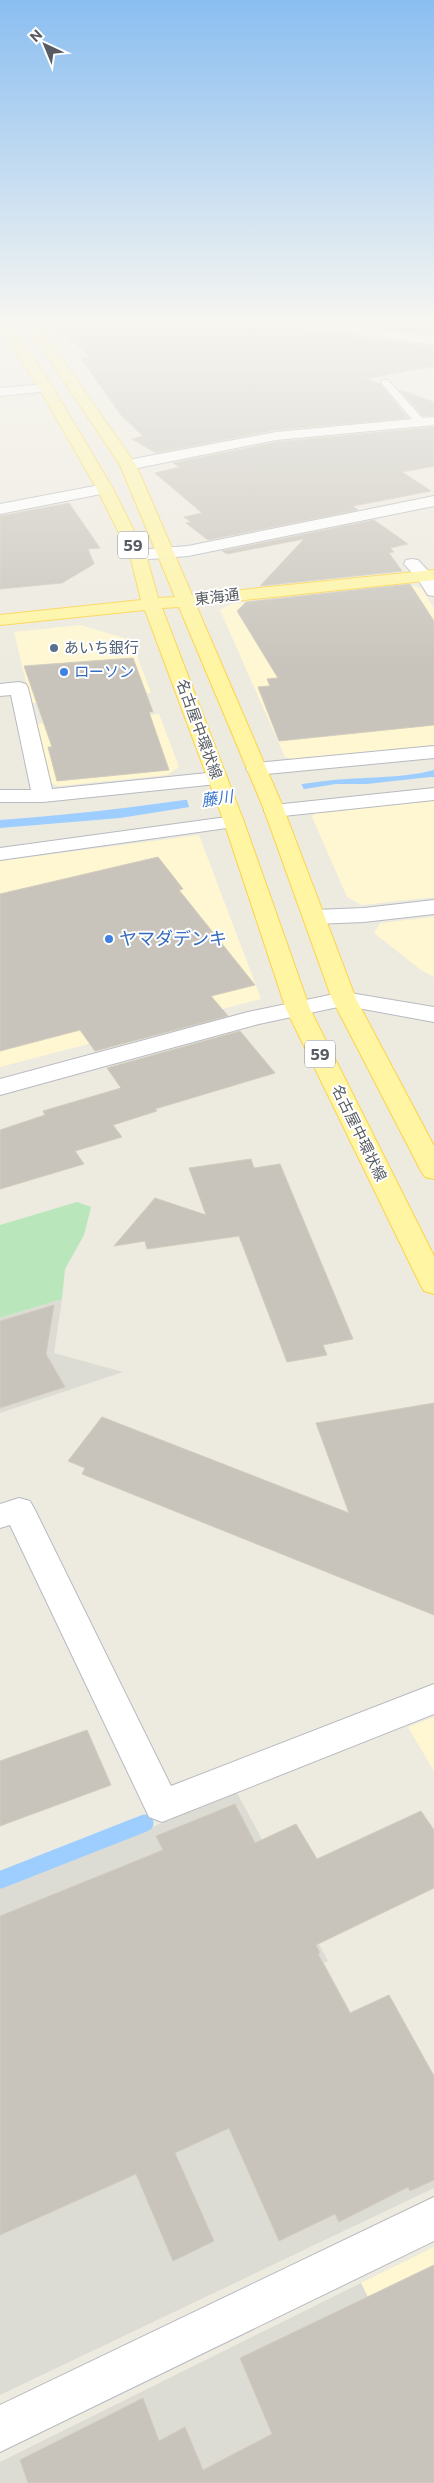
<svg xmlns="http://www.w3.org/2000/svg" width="434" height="2483" font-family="Commissioner,'Noto Sans JP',sans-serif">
<rect width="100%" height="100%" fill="#edeadf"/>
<!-- commercial -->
<path fill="#fff7d2" d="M 410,585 L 421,588 L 434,608 L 434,747 L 296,760 L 285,757 L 220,610 L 231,604 Z
M 80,625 L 131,640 L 151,693 L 31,703 L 14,632 Z
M 159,714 L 179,767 L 167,775 L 59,786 L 47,782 L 35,724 Z
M 434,799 L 434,897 L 362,905 L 347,897 L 312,817 L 316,812 Z
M 199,835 L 261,999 L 0,1067 L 0,861 Z
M 434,917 L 434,977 L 421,970 L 374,933 L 380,923 Z
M 434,1717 L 434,1771 L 408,1727 Z
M 434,2247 L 434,2432 L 361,2283 Z"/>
<!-- industrial -->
<path fill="#dddcd4" d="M 62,1299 L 54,1353 L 123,1372 L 0,1413 L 0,1318 Z
M 237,1793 L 328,1961 L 324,1963 L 434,2167 L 434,2188 L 0,2395 L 0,1888 Z
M 361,2283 L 434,2432 L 434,2483 L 0,2483 L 0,2462 Z"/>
<!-- green -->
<path fill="#b9e7bb" d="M 77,1202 L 91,1207 L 84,1235 L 65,1269 L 62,1299 L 0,1318 L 0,1225 Z"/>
<!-- water -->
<path fill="#9dceff" d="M 434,770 L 434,777 L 430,777 L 367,784 L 336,784 L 120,818 L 0,828 L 0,820 C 106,813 212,796 317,782 C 356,776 396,780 434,770 Z"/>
<!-- pier -->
<path fill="#edeadf" d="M 300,781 L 305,792 L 190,810 L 186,797 Z"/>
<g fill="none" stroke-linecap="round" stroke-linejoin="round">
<!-- stream -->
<path stroke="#9dceff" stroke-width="17" d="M 0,1880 L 145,1823"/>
</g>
<!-- building -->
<path fill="#c8c4bc" stroke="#d2ccbd" d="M 51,323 L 297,323 L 306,329 L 434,347 L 434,366 L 365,379 L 380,384 L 408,418 L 276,430 L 156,453 L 132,439 L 143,436 L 121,415 L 81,358 L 91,357 Z
M 345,323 L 434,323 L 434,335 Z
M 400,390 L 434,402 L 434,415 L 423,416 Z
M 434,427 L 434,466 L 402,472 L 431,491 L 353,506 L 358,510 L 208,540 L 186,523 L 191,522 L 184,517 L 202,513 L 155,473 L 180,467 L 173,463 L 276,442 Z
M 69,503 L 100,548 L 88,549 L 94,564 L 62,583 L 0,589 L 0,516 Z
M 374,520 L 408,544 L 390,548 L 394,552 L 389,553 L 402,571 L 260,586 L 304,539 L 227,554 L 222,551 Z
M 410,584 L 434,621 L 434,725 L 279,741 L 258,687 L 270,686 L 267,679 L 278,678 L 237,611 L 246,602 Z
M 133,658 L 153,712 L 149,712 L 169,770 L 57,781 L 48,747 L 52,747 L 24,666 Z
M 158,857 L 183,889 L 179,890 L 255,985 L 211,996 L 228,1016 L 95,1051 L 80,1030 L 0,1051 L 0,894 Z
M 240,1031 L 275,1073 L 155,1109 L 157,1111 L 113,1125 L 122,1137 L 75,1151 L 84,1164 L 0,1189 L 0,1130 L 45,1115 L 43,1111 L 121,1088 L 107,1068 Z
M 251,1159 L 254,1168 L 280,1164 L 353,1339 L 323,1345 L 327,1355 L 287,1362 L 239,1236 L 147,1249 L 145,1241 L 114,1246 L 155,1198 L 206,1215 L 189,1168 Z
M 54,1305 L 46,1354 L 65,1387 L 0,1408 L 0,1321 Z
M 434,1403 L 434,1615 L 82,1474 L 85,1468 L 68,1461 L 102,1417 L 349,1513 L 316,1423 Z
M 87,1730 L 111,1785 L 0,1826 L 0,1761 Z
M 235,1804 L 255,1843 L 296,1824 L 317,1859 L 421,1811 L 434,1830 L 434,1888 L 316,1945 L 320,1953 L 318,1954 L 350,2013 L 389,1995 L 434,2076 L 434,2180 L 410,2191 L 408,2187 L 339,2222 L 335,2214 L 279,2241 L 229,2128 L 175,2153 L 214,2241 L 173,2261 L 136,2174 L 0,2235 L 0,1916 L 163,1850 L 156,1836 Z
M 434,2265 L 434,2483 L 28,2483 L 20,2460 L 143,2398 L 159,2441 L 185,2427 L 203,2470 L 272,2434 L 240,2358 Z"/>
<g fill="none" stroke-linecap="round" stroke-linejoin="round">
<!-- service casing -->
<g stroke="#b7bac0" stroke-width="2">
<path id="service" d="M 382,380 L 388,380 L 425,421 L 425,425 L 417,425 L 382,384 Z"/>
</g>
<!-- minor casing -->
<g stroke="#b7bac0" stroke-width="2">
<path id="minor" d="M 299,323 L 333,323 L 434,337 L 434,345 L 306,327 Z
M 46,384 L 51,385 L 53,388 L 51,391 L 0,396 L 0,388 Z
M 434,417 L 434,425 L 276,440 L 128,470 L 120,465 L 128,460 L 276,432 Z
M 105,484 L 111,486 L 113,489 L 111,492 L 0,514 L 0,504 Z
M 434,496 L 434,506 L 188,556 L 138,560 L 132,559 L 130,555 L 132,551 L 138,550 L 188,546 Z
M 412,559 L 418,560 L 434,577 L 434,596 L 428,595 L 417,578 L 404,564 L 406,560 Z
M 19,682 L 26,684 L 28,688 L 52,789 L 217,772 L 224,774 L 227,778 L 224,782 L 217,784 L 43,802 L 0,802 L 0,790 L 31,790 L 11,695 L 0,696 L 0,684 Z
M 434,746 L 434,758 L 256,775 L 249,773 L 246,769 L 249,765 L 256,763 Z
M 434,788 L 434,800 L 274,817 L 267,815 L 264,811 L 267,807 L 274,805 Z
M 234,816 L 241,818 L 244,822 L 241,826 L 0,860 L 0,848 Z
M 434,900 L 434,914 L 364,922 L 315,924 L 307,922 L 304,917 L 307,912 L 315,910 L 364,908 Z
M 344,992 L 352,994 L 356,999 L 352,1004 L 259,1024 L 0,1095 L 0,1079 L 248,1012 Z
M 19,1498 L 30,1501 L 35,1510 L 171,1786 L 434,1684 L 434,1714 L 162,1822 L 149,1817 L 10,1525 L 0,1528 L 0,1504 Z
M 434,2197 L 434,2241 L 0,2452 L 0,2405 Z"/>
</g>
<!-- tertiary casing -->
<g stroke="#b7bac0" stroke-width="2">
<path id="tertiary" d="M 344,992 L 434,1007 L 434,1022 L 336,1004 L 332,999 L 336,994 Z"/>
</g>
<!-- primary casing -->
<g stroke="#fcd449" stroke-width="2">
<path id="primary" d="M 0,323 L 10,323 L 53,388 L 113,489 L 146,555 L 158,598 L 175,597 L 120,465 L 25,323 L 37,323 L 136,465 L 192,595 L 434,570 L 434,580 L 196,605 L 283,807 L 356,999 L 434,1146 L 434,1179 L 425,1177 L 421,1171 L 332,999 L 263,807 L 179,607 L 162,608 L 244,822 L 310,1009 L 434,1256 L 434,1294 L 424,1291 L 420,1284 L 286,1009 L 224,822 L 145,610 L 0,625 L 0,615 L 141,600 L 130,555 L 97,489 L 39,388 L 0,328 Z"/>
</g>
<!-- service -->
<use href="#service" fill="#fff" fill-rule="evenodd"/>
<!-- minor -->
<use href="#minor" fill="#fff" fill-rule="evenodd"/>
<!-- tertiary -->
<use href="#tertiary" fill="#fff" fill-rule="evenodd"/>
<!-- primary -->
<use href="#primary" fill="#fff5a2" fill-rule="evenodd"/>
</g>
<!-- sky -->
<linearGradient id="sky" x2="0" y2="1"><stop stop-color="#8abef1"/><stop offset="0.48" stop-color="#f7f6f1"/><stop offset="1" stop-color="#f7f6f1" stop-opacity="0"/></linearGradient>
<rect width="434" height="670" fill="url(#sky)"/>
<!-- markers -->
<circle fill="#5c6f8a" stroke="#fff" stroke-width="2" cx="54" cy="648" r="5"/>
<g fill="#3f7fe0" stroke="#fff" stroke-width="2">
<circle cx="64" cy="672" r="5"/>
<circle cx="109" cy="939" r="5"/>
</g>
<g text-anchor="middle" stroke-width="4" stroke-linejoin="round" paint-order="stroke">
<!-- far-street labels -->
<g font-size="15" fill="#585c62" stroke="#fff">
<text transform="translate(217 597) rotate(-7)" y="5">東海通</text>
<text transform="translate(199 729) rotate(70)" y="5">名古屋中環状線</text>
<text transform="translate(359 1133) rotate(64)" y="5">名古屋中環状線</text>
</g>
<!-- far-service labels -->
<g font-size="15" fill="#4e5e75" stroke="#fff" text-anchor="start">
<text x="64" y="653">あいち銀行</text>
</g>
<!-- far-shop labels -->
<g font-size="15" fill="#366cbe" stroke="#fff" text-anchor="start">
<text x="74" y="677">ローソン</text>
</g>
<!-- shield labels -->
<g fill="#fff" stroke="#8a8d91" stroke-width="1">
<rect x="118" y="531.5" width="30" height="27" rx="4"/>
<rect x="305" y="1040.5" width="30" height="27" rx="4"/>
</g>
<g font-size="16" font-weight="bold" fill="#585c62">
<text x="133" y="551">59</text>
<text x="320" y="1060">59</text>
</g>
<!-- far-water labels -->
<g font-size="16" font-style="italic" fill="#3776cb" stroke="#fff">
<text transform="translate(217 798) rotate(-8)" y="6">藤川</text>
</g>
<!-- shop labels -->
<g font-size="18" fill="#366cbe" stroke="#fff" text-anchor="start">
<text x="119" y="945">ヤマダデンキ</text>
</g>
</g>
<!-- north arrow -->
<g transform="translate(45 45) rotate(316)" stroke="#ffffff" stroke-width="4" paint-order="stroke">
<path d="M0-4L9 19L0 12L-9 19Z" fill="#585c62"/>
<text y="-8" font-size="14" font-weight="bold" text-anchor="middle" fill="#585c62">N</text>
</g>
</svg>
